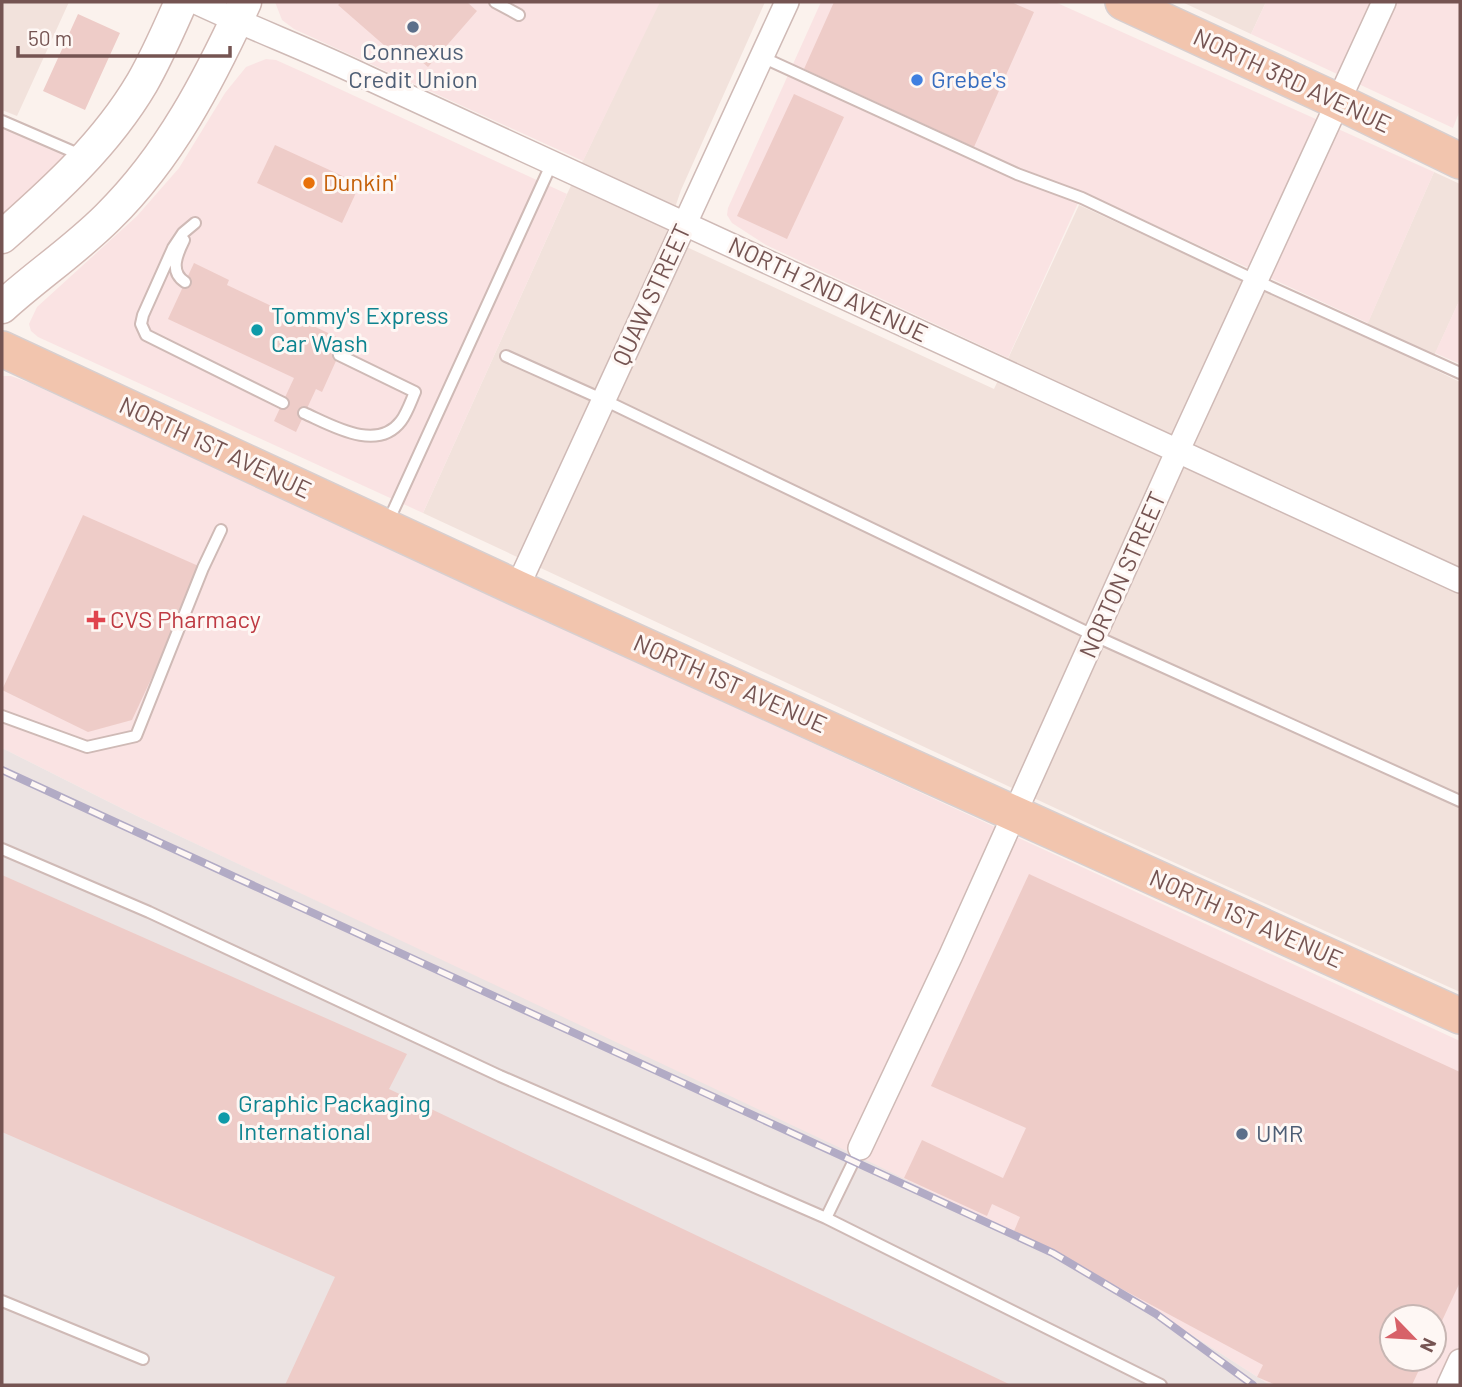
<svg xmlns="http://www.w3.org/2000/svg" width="1462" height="1387" font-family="Barlow,sans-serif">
<rect width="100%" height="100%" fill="#fbf2ed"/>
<!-- residential -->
<path fill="#f2e2dc" d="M 2,2 L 69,2 L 17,116 L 2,110 Z
M 659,2 L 765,2 L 681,190 L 665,237 L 994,389 L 1079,205 L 1362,336 L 1434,172 L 1460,184 L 1460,299 L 1429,367 L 1460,382 L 1460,992 L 1098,828 L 423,513 L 567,194 Z
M 1182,2 L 1266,2 L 1251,34 Z"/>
<!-- commercial -->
<path fill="#fae3e3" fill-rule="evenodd" d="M 275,2 L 660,2 L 583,161 L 294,29 L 282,20 Z
M 821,2 L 1055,2 L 1434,172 L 1368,323 L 1083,192 L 1008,358 L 766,245 L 732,223 L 727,215 L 728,208 Z
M 1266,2 L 1460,2 L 1460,110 L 1453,128 L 1251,34 Z
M 266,59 L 276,60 L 305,73 L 567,194 L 423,513 L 38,337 L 31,331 L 29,324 L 37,307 L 137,216 L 179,168 L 225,93 L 246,67 Z
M 2,128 L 67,156 L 2,216 Z
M 1460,299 L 1460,364 L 1435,353 Z
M 2,376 L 11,376 L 30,383 L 1460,1041 L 1460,1385 L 1270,1385 L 1173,1323 L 1011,1231 L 135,815 L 2,748 ZM 1392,1317 L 1434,1317 L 1434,1359 L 1392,1359 Z"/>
<!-- industrial -->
<path fill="#ece3e2" d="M 2,748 L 135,815 L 870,1162 L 1011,1231 L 1173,1323 L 1270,1385 L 2,1385 Z"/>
<!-- building -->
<path fill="#eeccc8" d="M 341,2 L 467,2 L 477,11 L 428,67 L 401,44 L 385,46 L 338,5 Z
M 834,2 L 1011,2 L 1034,12 L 974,147 L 804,69 Z
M 78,14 L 120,33 L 85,110 L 43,91 Z
M 794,94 L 844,117 L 787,239 L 737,216 Z
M 275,145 L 360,184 L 342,223 L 257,183 Z
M 194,263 L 229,280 L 227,285 L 345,341 L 322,392 L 316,389 L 296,432 L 274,421 L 294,378 L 168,319 Z
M 83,515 L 203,568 L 132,720 L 88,732 L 2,690 Z
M 1029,874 L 1460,1072 L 1460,1282 L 1434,1338 L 1434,1317 L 1392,1317 L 1392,1359 L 1424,1359 L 1412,1385 L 1276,1385 L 1257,1377 L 1263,1365 L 1014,1231 L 1020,1217 L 992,1204 L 987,1216 L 904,1178 L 922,1140 L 1003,1178 L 1026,1128 L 931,1086 Z
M 2,875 L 407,1054 L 389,1089 L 1011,1385 L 285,1385 L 335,1277 L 2,1132 Z"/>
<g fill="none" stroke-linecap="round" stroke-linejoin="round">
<!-- lane casing -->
<g stroke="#cfbab6" stroke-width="14">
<path id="lane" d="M 495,2 L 519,15
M 762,57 L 1017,174 L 1082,198 L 1257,281 L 1460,373
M 2,121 L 83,156
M 195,223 L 183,233 L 173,248 L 143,315 L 141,324 L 146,335 L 283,403
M 184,240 C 177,254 169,272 185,282
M 506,356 L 604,400 L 1095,636 L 1460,801
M 304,413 C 331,425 377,453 401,421 C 407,413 411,401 415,392 L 339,355
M 388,522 L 551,165
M 2,716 L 87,747 L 136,736 L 203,568 L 221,530
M 2,849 L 149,912 L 500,1076 L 826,1218 L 1161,1385
M 826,1218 L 860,1148
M 2,1301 L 143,1359"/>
</g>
<!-- street casing -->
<g stroke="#cfbab6" stroke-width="26">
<path id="street" d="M 196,2 C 253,29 312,51 368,78 C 731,249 1097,412 1460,581
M 517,588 L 787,2
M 860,1148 L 951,955 L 1178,450 L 1384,2
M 1449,1385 L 1460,1361"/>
</g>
<!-- secondary casing -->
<g stroke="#d2b9b4" stroke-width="35">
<path id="secondary" d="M 2,237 C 54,191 106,144 142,83 C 157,57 169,29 181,2
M 2,307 C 36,276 75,250 108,217 C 170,156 209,80 245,2"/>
</g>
<!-- primary casing -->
<g stroke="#d8cfcf" stroke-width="38">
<path id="primary" d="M 1123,2 L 1339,102 L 1460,161
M 2,349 L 517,588 L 1460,1016"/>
</g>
<!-- lane -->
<use href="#lane" stroke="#fff" stroke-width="10"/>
<!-- street -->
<use href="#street" stroke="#fff" stroke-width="23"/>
<!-- secondary -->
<use href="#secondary" stroke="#fff" stroke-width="32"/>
<!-- primary -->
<use href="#primary" stroke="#f2c5ae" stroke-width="35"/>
<!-- rail casing -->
<g stroke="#b2abc5" stroke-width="8">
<path id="rail" d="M 2,770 L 1053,1253 L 1156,1314 L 1253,1385"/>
</g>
<!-- rail -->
<use href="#rail" stroke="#fef7f4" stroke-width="5" stroke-dasharray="16" stroke-linecap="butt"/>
</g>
<!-- markers -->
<g fill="#5c6f8a" stroke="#fef7f4" stroke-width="2.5">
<circle cx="413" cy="27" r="7"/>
<circle cx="1242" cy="1134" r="7"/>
</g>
<circle fill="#3f7fe0" stroke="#fef7f4" stroke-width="2.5" cx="917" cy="80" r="7"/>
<circle fill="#e8710a" stroke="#fef7f4" stroke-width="2.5" cx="309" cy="183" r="7"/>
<g fill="#0f9aa8" stroke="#fef7f4" stroke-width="2.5">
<circle cx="257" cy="330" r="7"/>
<circle cx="224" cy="1118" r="7"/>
</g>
<path fill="#e0444e" stroke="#fef7f4" stroke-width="2.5" d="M92.5 609.5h7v7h7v7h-7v7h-7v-7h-7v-7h7z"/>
<g text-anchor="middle" stroke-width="6" stroke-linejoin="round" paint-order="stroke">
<!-- service labels -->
<g font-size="24" fill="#4e5e75" stroke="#fef7f4">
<text x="413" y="60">Connexus<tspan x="413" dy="28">Credit Union</tspan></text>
<text x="1256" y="1142" text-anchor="start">UMR</text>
</g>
<!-- shop labels -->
<g font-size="24" fill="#366cbe" stroke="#fef7f4" text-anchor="start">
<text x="931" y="88">Grebe's</text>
</g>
<!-- street labels -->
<g font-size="24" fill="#755452" stroke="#fef7f4">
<text transform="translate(1292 81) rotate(25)" y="8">NORTH 3RD AVENUE</text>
<text transform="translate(828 290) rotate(25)" y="8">NORTH 2ND AVENUE</text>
<text transform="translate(652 295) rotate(-65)" y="8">QUAW STREET</text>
<text transform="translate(215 448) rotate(25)" y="8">NORTH 1ST AVENUE</text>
<text transform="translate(1123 575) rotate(-66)" y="8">NORTON STREET</text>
<text transform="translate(730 684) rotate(24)" y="8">NORTH 1ST AVENUE</text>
<text transform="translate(1246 919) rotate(24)" y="8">NORTH 1ST AVENUE</text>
</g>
<!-- food labels -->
<g font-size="24" fill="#c56008" stroke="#fef7f4" text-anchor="start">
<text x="323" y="191">Dunkin'</text>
</g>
<!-- culture labels -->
<g font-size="24" fill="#0d838f" stroke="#fef7f4" text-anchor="start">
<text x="271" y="324">Tommy's Express<tspan x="271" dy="28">Car Wash</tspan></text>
<text x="238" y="1112">Graphic Packaging<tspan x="238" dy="28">International</tspan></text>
</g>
<!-- health labels -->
<g font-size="24" fill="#be3a42" stroke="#fef7f4" text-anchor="start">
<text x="110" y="628">CVS Pharmacy</text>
</g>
</g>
<!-- border -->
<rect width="1462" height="1387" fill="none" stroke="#755452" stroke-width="7"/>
<!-- north arrow -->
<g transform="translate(1413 1338) rotate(115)"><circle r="33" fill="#fef7f4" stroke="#c7b6b3" stroke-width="2"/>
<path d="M0-5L12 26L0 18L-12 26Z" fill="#d76168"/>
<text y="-10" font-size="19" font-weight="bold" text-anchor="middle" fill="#755452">N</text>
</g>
<!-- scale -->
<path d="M18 46v10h212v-10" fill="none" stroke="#755452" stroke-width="3.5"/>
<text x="28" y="46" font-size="21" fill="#755452" stroke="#fef7f4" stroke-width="5" paint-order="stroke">50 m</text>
</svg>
